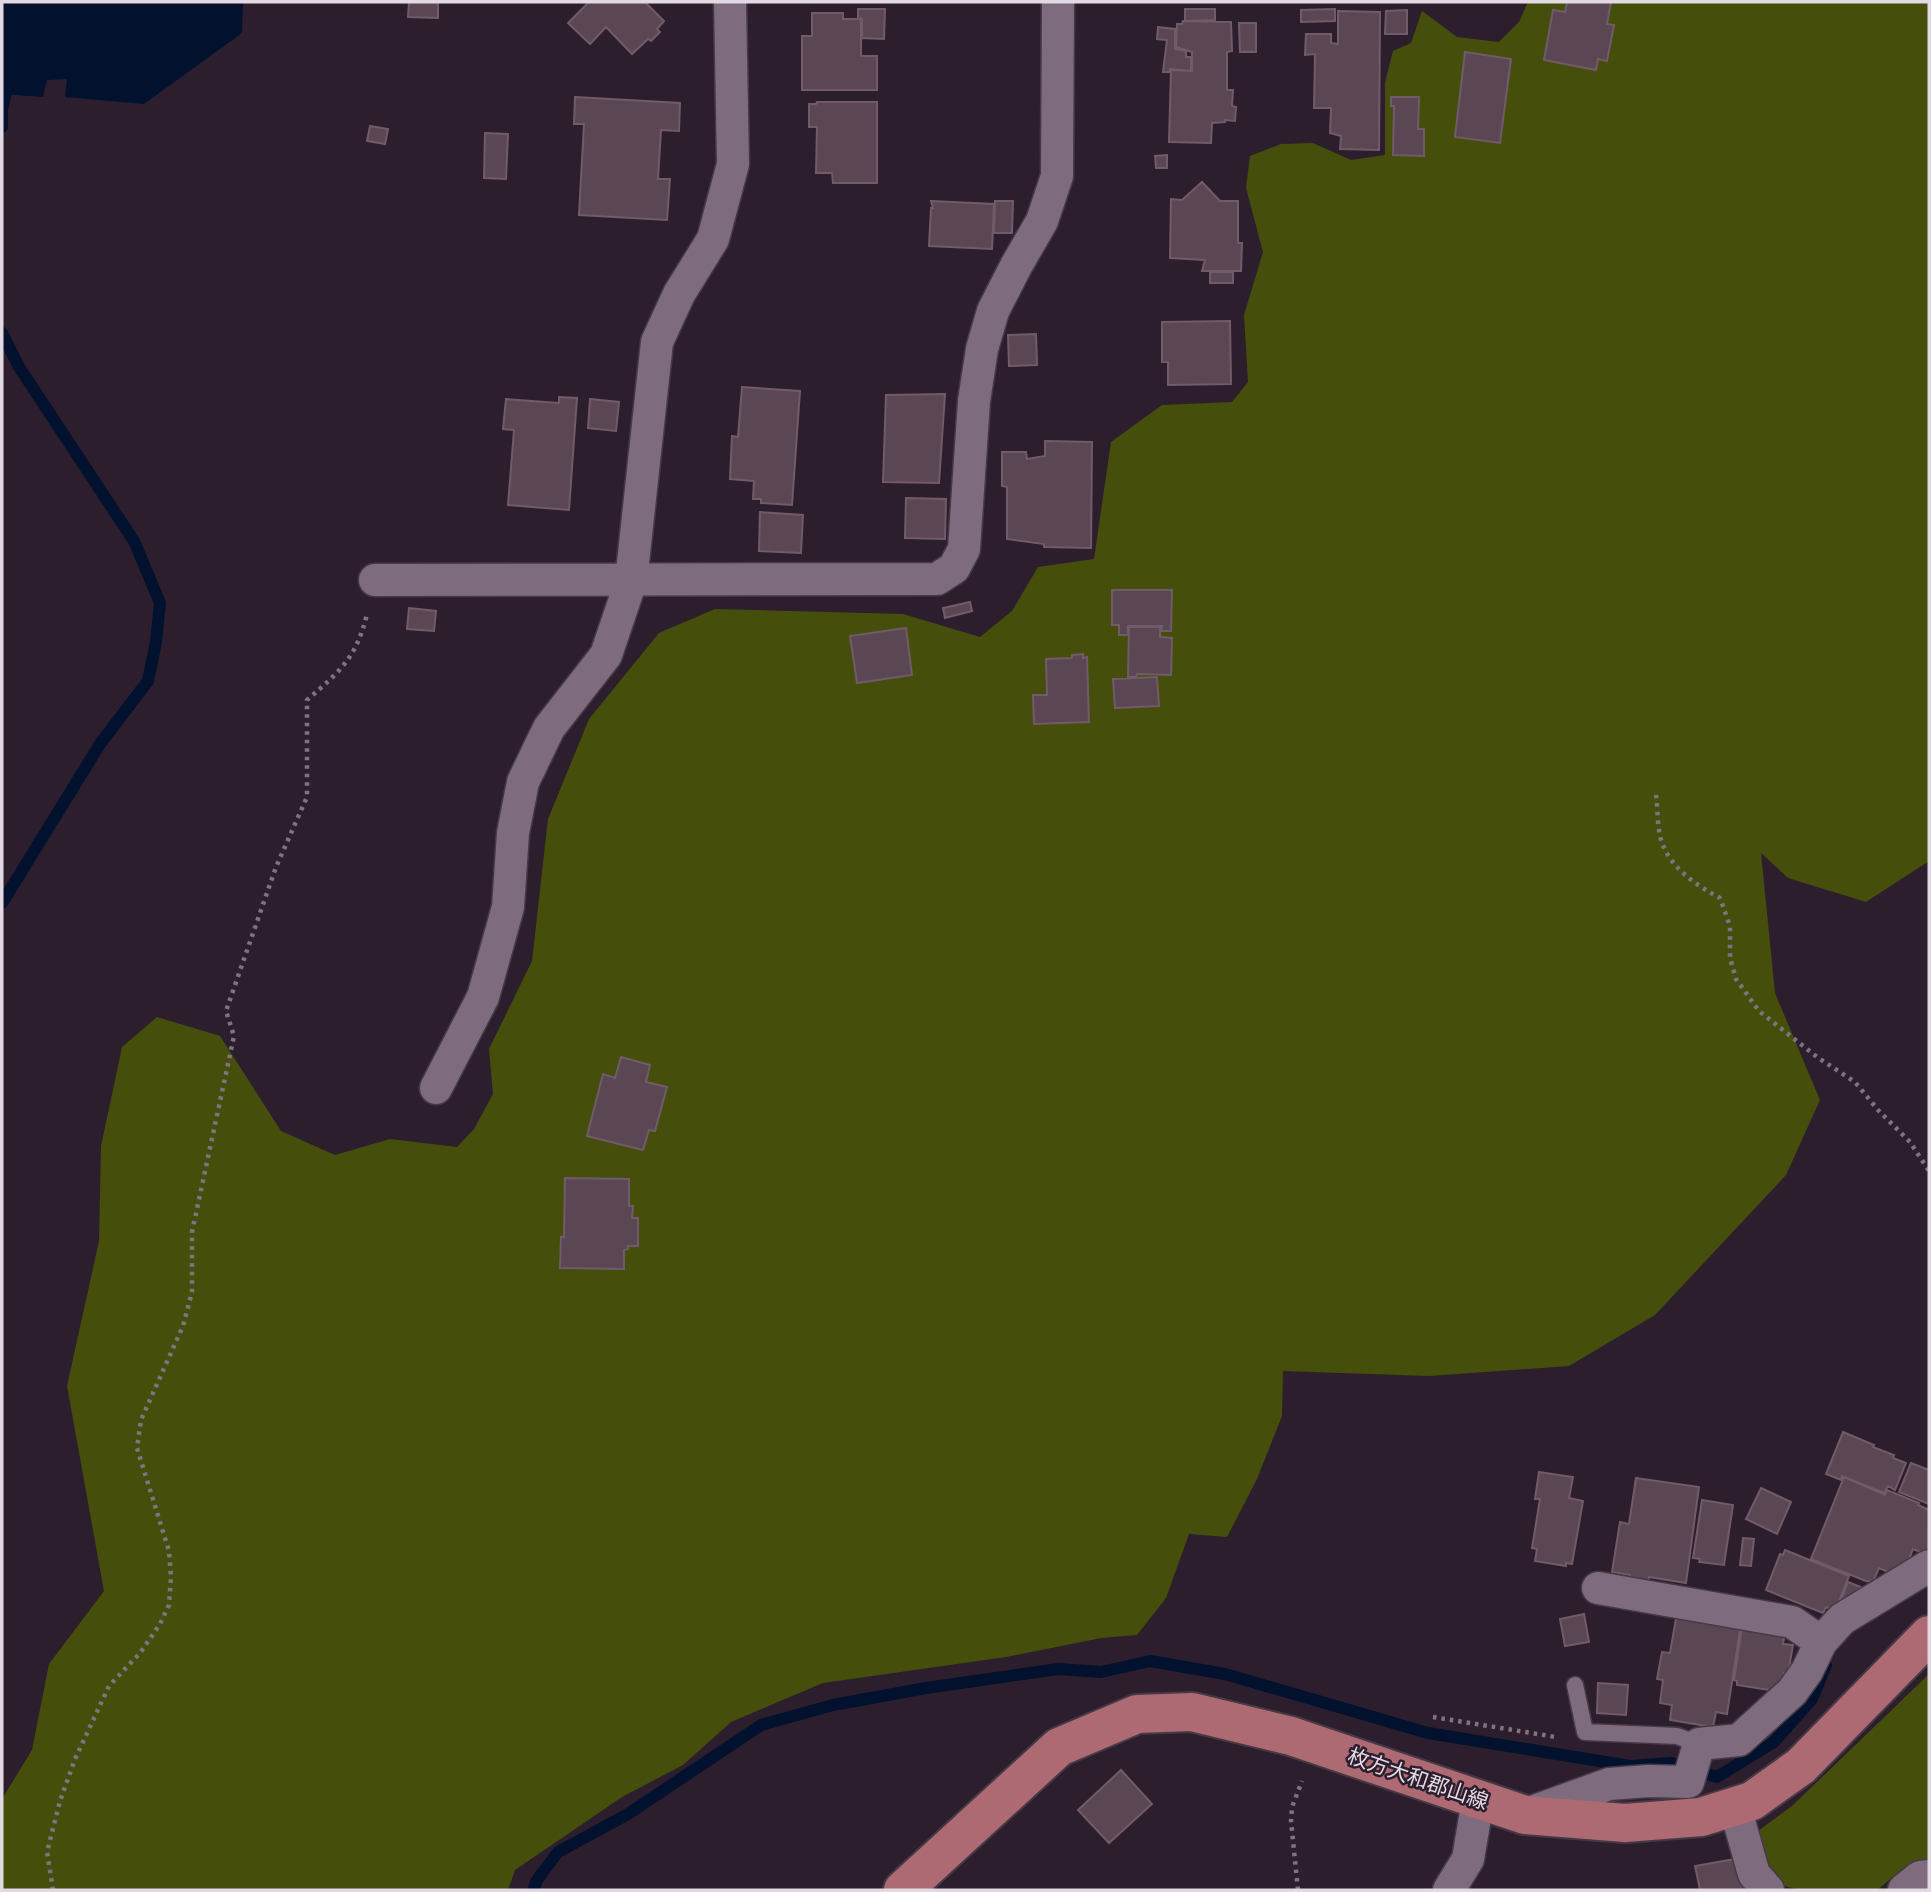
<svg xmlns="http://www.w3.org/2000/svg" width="1931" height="1892" font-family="Manrope,'Noto Sans JP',sans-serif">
<rect width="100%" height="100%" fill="#2d1e2d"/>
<!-- forest -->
<path fill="#464e0c" d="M 1528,2 L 1929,2 L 1929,861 L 1866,902 L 1788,878 L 1761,853 L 1775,993 L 1820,1100 L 1786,1175 L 1655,1315 L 1569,1366 L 1429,1376 L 1283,1371 L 1282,1416 L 1257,1479 L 1227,1537 L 1189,1534 L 1166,1598 L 1137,1635 L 1101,1638 L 1006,1657 L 823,1683 L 731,1722 L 683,1765 L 622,1797 L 515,1870 L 508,1890 L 2,1890 L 2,1799 L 32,1750 L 49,1664 L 104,1591 L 67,1386 L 99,1241 L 101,1146 L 122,1047 L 157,1017 L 220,1036 L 281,1131 L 335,1155 L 390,1139 L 457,1147 L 474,1129 L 493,1094 L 489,1049 L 532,961 L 548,819 L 589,719 L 659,633 L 715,609 L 903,614 L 980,637 L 1012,611 L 1038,567 L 1094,559 L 1111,442 L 1162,405 L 1232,402 L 1248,382 L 1244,315 L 1263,252 L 1246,188 L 1250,156 L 1281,144 L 1313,143 L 1351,160 L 1385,155 L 1385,83 L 1393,51 L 1411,43 L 1422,11 L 1457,37 L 1499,42 L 1519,22 Z
M 1929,1674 L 1929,1861 L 1906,1866 L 1877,1890 L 1800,1890 L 1773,1883 L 1758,1831 L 1792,1806 Z"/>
<!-- water -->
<path fill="#01112e" d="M 2,2 L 243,2 L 242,33 L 144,104 L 65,97 L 67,79 L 47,80 L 43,97 L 2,94 Z"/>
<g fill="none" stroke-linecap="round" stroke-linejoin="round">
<!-- stream -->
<path stroke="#01112e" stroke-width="12" d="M 2,127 L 2,109 L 9,80
M 2,333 L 19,367 L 134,541 L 160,603 L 156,642 L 148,681 L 100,744 L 2,903
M 533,1890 L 537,1880 L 558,1852 L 628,1814 L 761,1725 L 833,1705 L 926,1688 L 1058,1669 L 1101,1672 L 1150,1661 L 1225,1674 L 1428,1733 L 1630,1766 L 1671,1763 L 1717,1777 L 1774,1742 L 1812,1699 L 1826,1665"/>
</g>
<!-- building -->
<path fill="#5b4653" stroke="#715b69" stroke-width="2" d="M 409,2 L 438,2 L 438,18 L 408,17 Z
M 589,2 L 645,2 L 664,21 L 657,29 L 660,32 L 651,41 L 648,39 L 632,54 L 606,27 L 590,44 L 568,23 Z
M 1567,2 L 1611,2 L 1607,24 L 1614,25 L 1607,61 L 1598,59 L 1596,70 L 1544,60 L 1553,10 L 1565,12 Z
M 858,9 L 885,9 L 884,39 L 862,38 L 862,19 L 858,18 Z
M 1185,9 L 1215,9 L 1215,20 L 1185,21 Z
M 1335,9 L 1335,21 L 1301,22 L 1301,10 Z
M 1407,10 L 1407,34 L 1385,34 L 1386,11 Z
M 1338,11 L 1380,12 L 1379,150 L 1340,149 L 1341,136 L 1330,133 L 1331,108 L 1314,108 L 1315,54 L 1305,55 L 1306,34 L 1331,34 L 1331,43 L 1338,44 Z
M 812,13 L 843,13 L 843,19 L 861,19 L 861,56 L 877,56 L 877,90 L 802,90 L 802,36 L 812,36 Z
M 1183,21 L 1231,22 L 1232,51 L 1227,52 L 1227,90 L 1233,90 L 1232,106 L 1236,107 L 1235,121 L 1225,120 L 1225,122 L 1212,123 L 1211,143 L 1169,142 L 1171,70 L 1192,71 L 1192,52 L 1176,47 L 1177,24 L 1182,24 Z
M 1239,23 L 1256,23 L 1256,52 L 1240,52 Z
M 1158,27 L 1175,29 L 1175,49 L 1186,51 L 1186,57 L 1191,57 L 1191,71 L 1170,69 L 1170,72 L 1163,72 L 1167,40 L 1157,39 Z
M 1465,52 L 1511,59 L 1500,143 L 1455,137 Z
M 575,97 L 680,103 L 679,131 L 661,130 L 658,179 L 670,179 L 667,220 L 579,215 L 584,124 L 574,124 Z
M 1391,97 L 1419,97 L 1418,129 L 1424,129 L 1424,156 L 1393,155 L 1394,106 L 1391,106 Z
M 817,102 L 877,102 L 877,183 L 833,183 L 832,173 L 816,173 L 817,127 L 809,127 L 809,104 L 816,104 Z
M 370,126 L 388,129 L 385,144 L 367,141 Z
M 485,133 L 508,134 L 506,179 L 484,178 Z
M 1167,155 L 1167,168 L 1156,168 L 1155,156 Z
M 1202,182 L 1220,201 L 1238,201 L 1238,243 L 1242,243 L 1241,271 L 1202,271 L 1205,260 L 1170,258 L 1171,199 L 1182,200 Z
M 931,201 L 994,204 L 992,249 L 929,246 L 931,208 L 933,208 Z
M 995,201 L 1013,201 L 1012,233 L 994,233 Z
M 1210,272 L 1233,272 L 1233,283 L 1210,283 Z
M 1230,321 L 1231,384 L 1168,385 L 1168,362 L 1162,362 L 1162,322 Z
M 1036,334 L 1037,365 L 1009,366 L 1008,335 Z
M 742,387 L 800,391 L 792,505 L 761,503 L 761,499 L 753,499 L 754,481 L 730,479 L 732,436 L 738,437 Z
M 945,394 L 939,483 L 883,482 L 886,395 Z
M 559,397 L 577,398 L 569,510 L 508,505 L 514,430 L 503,429 L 506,399 L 559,403 Z
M 590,399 L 619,402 L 616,431 L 588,428 Z
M 1045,441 L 1092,442 L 1091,548 L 1044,547 L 1044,544 L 1007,539 L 1007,487 L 1002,486 L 1002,452 L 1026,452 L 1027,459 L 1045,456 Z
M 906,498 L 946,499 L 945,539 L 905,538 Z
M 760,512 L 803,515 L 801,553 L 759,551 Z
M 1112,590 L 1172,590 L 1171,631 L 1161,631 L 1162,626 L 1128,626 L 1128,635 L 1119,635 L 1119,625 L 1112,625 Z
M 970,602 L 972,611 L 945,618 L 943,608 Z
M 409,608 L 436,611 L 434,631 L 407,629 Z
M 1129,627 L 1160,627 L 1160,637 L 1172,638 L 1171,675 L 1137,674 L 1136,677 L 1128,677 Z
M 906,628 L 912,675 L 857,683 L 850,636 Z
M 1083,654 L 1083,658 L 1087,657 L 1089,722 L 1034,724 L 1033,695 L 1047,695 L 1046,659 L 1072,658 L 1072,655 Z
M 1157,677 L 1159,706 L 1115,708 L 1113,679 Z
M 621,1057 L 650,1065 L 646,1082 L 667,1087 L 655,1131 L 649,1130 L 643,1150 L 587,1136 L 603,1074 L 615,1078 Z
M 565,1178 L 629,1179 L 629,1206 L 633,1206 L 632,1218 L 638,1218 L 638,1246 L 628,1246 L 628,1249 L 624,1250 L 624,1269 L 560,1268 L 561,1237 L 564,1237 Z
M 1843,1432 L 1874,1445 L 1873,1447 L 1894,1455 L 1893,1458 L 1906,1463 L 1895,1490 L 1888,1486 L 1884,1493 L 1842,1476 L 1841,1480 L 1826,1474 Z
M 1911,1463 L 1929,1470 L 1929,1504 L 1899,1492 Z
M 1539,1472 L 1573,1477 L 1569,1498 L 1583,1501 L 1572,1564 L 1566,1563 L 1566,1566 L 1535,1561 L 1537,1549 L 1532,1548 L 1540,1499 L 1535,1499 Z
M 1844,1477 L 1885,1495 L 1887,1490 L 1919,1503 L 1918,1505 L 1929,1510 L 1928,1555 L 1913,1549 L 1902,1578 L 1879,1568 L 1873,1582 L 1866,1581 L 1811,1559 Z
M 1636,1478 L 1699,1487 L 1686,1583 L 1649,1577 L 1648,1584 L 1629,1581 L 1630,1575 L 1612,1572 L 1620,1522 L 1629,1524 Z
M 1761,1488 L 1791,1502 L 1777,1534 L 1746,1519 Z
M 1702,1500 L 1733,1505 L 1724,1565 L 1699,1562 L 1700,1559 L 1693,1558 Z
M 1743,1538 L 1754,1539 L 1751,1566 L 1740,1565 Z
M 1785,1550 L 1849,1576 L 1835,1611 L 1826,1607 L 1823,1613 L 1766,1590 L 1780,1554 L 1783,1555 Z
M 1848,1582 L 1868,1590 L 1837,1609 Z
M 1678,1607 L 1742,1617 L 1727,1714 L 1716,1712 L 1713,1727 L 1670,1720 L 1672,1705 L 1660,1703 L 1663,1680 L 1657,1679 L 1662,1652 L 1670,1653 Z
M 1584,1614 L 1589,1642 L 1565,1646 L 1560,1619 Z
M 1743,1620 L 1786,1626 L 1783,1644 L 1793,1645 L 1788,1674 L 1784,1673 L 1781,1692 L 1737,1685 L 1737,1681 L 1734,1680 Z
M 1598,1683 L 1628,1685 L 1626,1715 L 1597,1713 Z
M 1121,1770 L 1152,1804 L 1109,1843 L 1078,1810 Z
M 1741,1858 L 1747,1890 L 1700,1890 L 1695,1866 Z"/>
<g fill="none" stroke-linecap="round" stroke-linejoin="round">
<!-- service casing -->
<g stroke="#463946" stroke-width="19">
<path id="service" d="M 1575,1685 L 1585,1732 L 1677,1736 L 1699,1744"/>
</g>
<!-- minor casing -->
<g stroke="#463946" stroke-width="35">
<path id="minor" d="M 375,580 L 937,579 L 954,568 L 964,549 L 974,401 L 982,349 L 993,311 L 1016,266 L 1042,221 L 1057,176 L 1058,2
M 436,1088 L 483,997 L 508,907 L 513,833 L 523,782 L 549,728 L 606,655 L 631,581 L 657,342 L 679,294 L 713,239 L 733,164 L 730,2
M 1598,1588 L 1792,1622 L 1821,1642
M 1735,1807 L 1754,1874 L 1768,1890
M 1529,1813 L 1609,1784 L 1648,1781 L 1688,1782 L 1699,1744 L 1739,1740 L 1792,1692 L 1807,1671 L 1821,1642 L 1842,1619 L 1929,1566
M 1449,1890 L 1468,1859 L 1478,1800
M 1904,1890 L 1920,1877 L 1929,1876"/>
</g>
<!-- primary casing -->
<g stroke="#463946" stroke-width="42">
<path id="primary" d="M 903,1890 L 1059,1747 L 1137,1714 L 1192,1712 L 1291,1736 L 1525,1815 L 1625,1823 L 1701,1817 L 1752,1801 L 1801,1766 L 1929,1635"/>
</g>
<!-- path -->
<path stroke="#807380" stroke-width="4.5" stroke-dasharray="3.5 5" stroke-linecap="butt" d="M 1656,795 C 1658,809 1657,826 1661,840 C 1670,868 1696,885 1720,898 L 1730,926 L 1730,958 L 1736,979 L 1759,1011 L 1817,1057 L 1855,1082 L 1878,1110 L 1910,1142 L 1929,1171
M 1433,1717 L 1556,1737
M 53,1890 L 47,1852 L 60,1801 L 75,1759 L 109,1686 L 140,1653 L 160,1624 L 169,1605 L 171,1577 L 169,1551 L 137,1448 L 141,1420 L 183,1326 L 192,1292 L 192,1232 L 234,1036 L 226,1011 L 276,867 L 307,797 L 307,700 C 340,671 356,659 367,614
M 1298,1890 L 1291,1821 L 1292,1807 L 1302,1781"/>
<!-- service -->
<use href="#service" stroke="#7e6b7d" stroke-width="16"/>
<!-- minor -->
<use href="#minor" stroke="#7e6b7d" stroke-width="32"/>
<!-- primary -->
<use href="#primary" stroke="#ad6a72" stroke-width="38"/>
</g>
<g text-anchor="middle" stroke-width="5" stroke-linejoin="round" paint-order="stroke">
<!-- street labels -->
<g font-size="21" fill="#e3d9e3" stroke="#2d1e2d">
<text transform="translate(1418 1779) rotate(19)" y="7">枚方大和郡山線</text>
</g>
</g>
<!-- border -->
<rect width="1931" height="1892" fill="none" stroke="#e3d9e3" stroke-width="7"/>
</svg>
